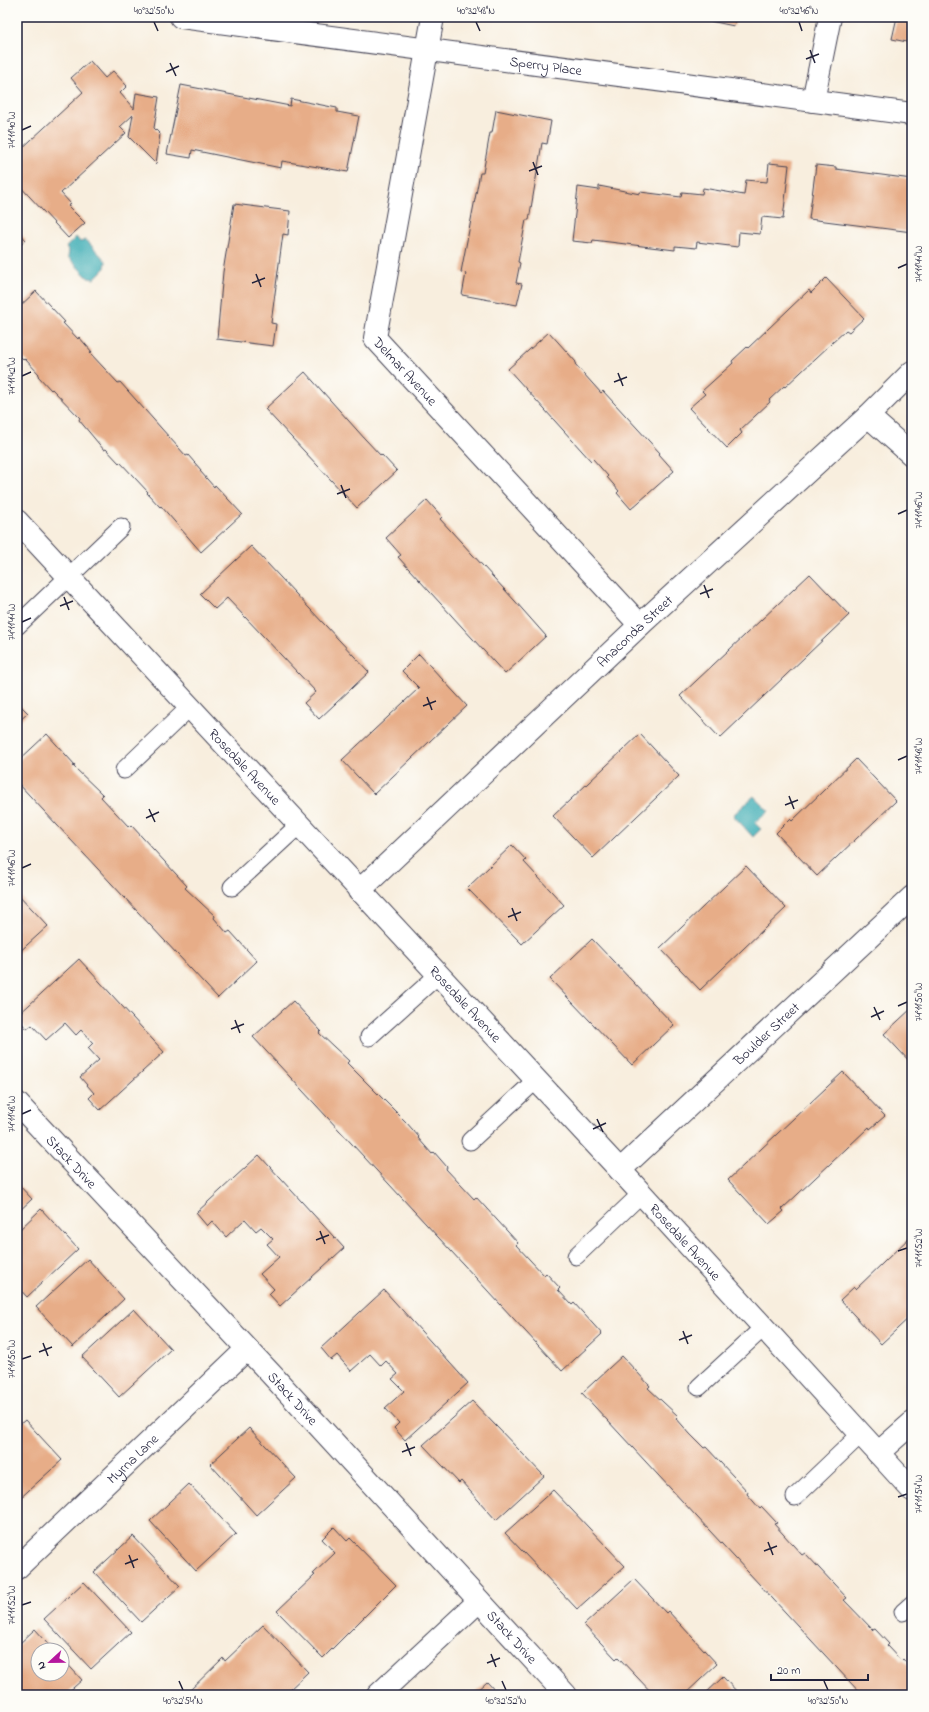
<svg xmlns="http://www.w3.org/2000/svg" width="929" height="1712" font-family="'Indie Flower',sans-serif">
<rect width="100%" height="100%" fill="#fdfcf7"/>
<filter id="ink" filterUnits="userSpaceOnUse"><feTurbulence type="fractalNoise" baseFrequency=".025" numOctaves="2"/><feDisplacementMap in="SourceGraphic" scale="8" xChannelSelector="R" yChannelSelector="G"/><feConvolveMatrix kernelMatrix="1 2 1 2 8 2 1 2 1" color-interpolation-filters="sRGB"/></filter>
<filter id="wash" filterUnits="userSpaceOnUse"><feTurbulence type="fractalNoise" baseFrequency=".012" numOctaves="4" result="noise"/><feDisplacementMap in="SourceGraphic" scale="16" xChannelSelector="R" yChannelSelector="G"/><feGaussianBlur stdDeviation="0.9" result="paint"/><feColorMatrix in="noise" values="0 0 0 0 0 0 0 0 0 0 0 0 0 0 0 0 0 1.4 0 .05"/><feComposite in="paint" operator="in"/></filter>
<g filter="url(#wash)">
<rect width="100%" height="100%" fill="#f8eede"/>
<!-- water -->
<path fill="#3aacb4" stroke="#2e6778" d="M 76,237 L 80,242 L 86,240 L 106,261 L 105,268 L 94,279 L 88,278 L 68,257 L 69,251 L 66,247 Z
M 754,796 L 769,811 L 755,823 L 761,829 L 753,837 L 733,815 Z"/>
<g id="blocks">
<!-- building -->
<path fill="#e7ad88" d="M 691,17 L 736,17 L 734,26 Z
M 897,17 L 912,17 L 912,43 L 892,39 Z
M 90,61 L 105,78 L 113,71 L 127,86 L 120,93 L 134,109 L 136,93 L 159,97 L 154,128 L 160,134 L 156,164 L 129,137 L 133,115 L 120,127 L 126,133 L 61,193 L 71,204 L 68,206 L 85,223 L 68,238 L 17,183 L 17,159 L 21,155 L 18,152 L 83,92 L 71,78 Z
M 181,85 L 290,106 L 291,99 L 337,108 L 337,112 L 359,116 L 348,172 L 282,161 L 281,168 L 192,150 L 191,158 L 167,154 Z
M 496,110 L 551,121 L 547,144 L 542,143 L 529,220 L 526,220 L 518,262 L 520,263 L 516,283 L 522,284 L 517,305 L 462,295 L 466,273 L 461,272 L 480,173 L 483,173 L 490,133 L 492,133 Z
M 769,163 L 789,165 L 783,219 L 762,217 L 760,234 L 739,232 L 738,247 L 697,242 L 696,248 L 675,246 L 675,250 L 593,240 L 592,243 L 572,241 L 578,187 L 599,190 L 599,186 L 640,194 L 640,192 L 681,197 L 682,192 L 702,194 L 703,188 L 744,195 L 746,180 L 767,182 Z
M 816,165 L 836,167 L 836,169 L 912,179 L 912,232 L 809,219 Z
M 234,204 L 290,211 L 288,235 L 283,234 L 271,323 L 276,324 L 273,346 L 217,339 L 223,272 Z
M 17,230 L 26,240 L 17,248 Z
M 826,278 L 864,318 L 849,332 L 846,330 L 785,387 L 784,386 L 769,400 L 770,402 L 740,430 L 742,433 L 727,448 L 689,408 L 705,394 L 702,391 L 733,363 L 732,361 L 747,347 L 748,348 L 809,290 L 811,293 Z
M 36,291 L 65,322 L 63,323 L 78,339 L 79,337 L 92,352 L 90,353 L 118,383 L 120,382 L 186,456 L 188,455 L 201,470 L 200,471 L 214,487 L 215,485 L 242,514 L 201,552 L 161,506 L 160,507 L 147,493 L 148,492 L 120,462 L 119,463 L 106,449 L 104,450 L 79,420 L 80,418 L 52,389 L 51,390 L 38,376 L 39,374 L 25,359 L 24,360 L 17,353 L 17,309 Z
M 549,332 L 576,362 L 575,364 L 601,393 L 603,391 L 660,453 L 659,454 L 674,471 L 631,509 L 617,493 L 619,491 L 607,477 L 608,476 L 593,459 L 591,461 L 508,369 Z
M 305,372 L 365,439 L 381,456 L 382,455 L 397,471 L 357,508 L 265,409 Z
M 427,500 L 442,517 L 440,519 L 515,601 L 546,636 L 505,674 L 398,557 L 401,555 L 386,538 Z
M 251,546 L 369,672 L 319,719 L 304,703 L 316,692 L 245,617 L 227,598 L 215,609 L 200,594 Z
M 810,574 L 849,615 L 720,738 L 680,696 Z
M 419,654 L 467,706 L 374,794 L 342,760 L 419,688 L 402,671 Z
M 17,702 L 28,713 L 17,723 Z
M 47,734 L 75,765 L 73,766 L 103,795 L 101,797 L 129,827 L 131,825 L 187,886 L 185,888 L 215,916 L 214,918 L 227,933 L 230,931 L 257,961 L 218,998 L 17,782 L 17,762 Z
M 640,734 L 679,776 L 593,858 L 553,816 Z
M 856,759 L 896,801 L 817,876 L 776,833 L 790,819 L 792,821 Z
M 512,845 L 526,860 L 524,862 L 564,905 L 522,944 L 467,888 Z
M 746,866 L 786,908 L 700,990 L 660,948 Z
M 17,893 L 48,926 L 17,954 Z
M 592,939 L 674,1025 L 632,1065 L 550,979 Z
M 79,959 L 164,1052 L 100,1110 L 89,1098 L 94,1093 L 80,1077 L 99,1060 L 88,1048 L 93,1043 L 81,1030 L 76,1035 L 65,1023 L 46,1040 L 32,1025 L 27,1029 L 17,1018 L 17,1016 Z
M 293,1001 L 321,1031 L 319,1033 L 349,1061 L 347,1063 L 406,1122 L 419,1137 L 418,1138 L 432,1154 L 434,1152 L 447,1167 L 446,1169 L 474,1199 L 476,1197 L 518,1243 L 516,1245 L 544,1275 L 546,1273 L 560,1288 L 558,1290 L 572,1305 L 574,1303 L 602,1334 L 562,1371 L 253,1037 Z
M 912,1008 L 912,1064 L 884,1034 Z
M 843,1072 L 885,1116 L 870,1129 L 869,1127 L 847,1148 L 782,1209 L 784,1211 L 769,1224 L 728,1180 Z
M 259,1155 L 344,1248 L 280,1306 L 269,1294 L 274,1289 L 260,1274 L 279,1257 L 267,1244 L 273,1239 L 261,1227 L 256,1231 L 245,1219 L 226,1237 L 212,1221 L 207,1226 L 196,1213 Z
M 17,1183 L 32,1199 L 17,1213 Z
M 41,1209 L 78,1249 L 27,1297 L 17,1286 L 17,1232 Z
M 912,1235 L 912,1315 L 881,1344 L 840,1300 L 854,1287 L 856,1289 Z
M 88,1259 L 124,1299 L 73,1347 L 36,1307 Z
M 384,1290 L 468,1383 L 405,1440 L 394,1428 L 399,1423 L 385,1408 L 404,1391 L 392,1379 L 398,1374 L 386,1361 L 381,1366 L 370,1354 L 351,1371 L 337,1355 L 331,1360 L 321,1348 Z
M 134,1309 L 171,1349 L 119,1397 L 82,1357 Z
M 622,1356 L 650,1386 L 648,1388 L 678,1416 L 676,1418 L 690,1434 L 704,1448 L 706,1447 L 748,1492 L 747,1494 L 760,1509 L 762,1507 L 777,1523 L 774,1524 L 802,1555 L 805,1553 L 847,1598 L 844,1600 L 873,1630 L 875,1629 L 889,1644 L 887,1646 L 901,1661 L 903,1659 L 912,1669 L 912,1695 L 862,1695 L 582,1393 Z
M 472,1401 L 544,1476 L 496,1520 L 461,1481 L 459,1483 L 423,1445 Z
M 25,1420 L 62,1460 L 17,1501 L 17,1427 Z
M 249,1428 L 296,1478 L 256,1515 L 210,1464 Z
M 189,1484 L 236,1534 L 196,1571 L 150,1521 Z
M 553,1490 L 625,1566 L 577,1609 L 505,1533 Z
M 334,1527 L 347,1541 L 350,1538 L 396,1585 L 323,1658 L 277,1611 L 315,1575 L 313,1574 L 335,1553 L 322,1539 Z
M 133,1536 L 180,1586 L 141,1622 L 94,1572 Z
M 634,1579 L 666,1613 L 668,1611 L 717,1664 L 684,1695 L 654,1695 L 618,1657 L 616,1659 L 584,1625 Z
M 84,1582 L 131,1632 L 91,1669 L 44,1619 Z
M 263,1625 L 308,1672 L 284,1695 L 185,1695 L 223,1658 L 225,1661 Z
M 35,1629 L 54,1650 L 38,1650 L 38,1674 L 62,1674 L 62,1658 L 82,1680 L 65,1695 L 23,1695 L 17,1689 L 17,1646 Z
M 723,1677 L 740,1695 L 704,1695 Z
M 487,1682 L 499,1695 L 473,1695 Z"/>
</g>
</g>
<g filter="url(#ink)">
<use href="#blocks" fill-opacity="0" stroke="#424153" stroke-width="1"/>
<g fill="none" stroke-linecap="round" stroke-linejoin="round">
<!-- lane casing -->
<g stroke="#424153" stroke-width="19">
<path id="lane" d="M 17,626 L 121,527
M 124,770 L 190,707
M 232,887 L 299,825
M 369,1037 L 438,975
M 470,1141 L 536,1080
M 576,1256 L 641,1194
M 699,1387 L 764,1327
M 795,1497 L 861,1434
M 903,1612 L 912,1604"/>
</g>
<!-- street casing -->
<g stroke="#424153" stroke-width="24">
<g id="street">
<path id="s1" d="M 181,17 L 912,114"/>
<path id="s2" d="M 433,17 L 375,338 L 640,625"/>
<path d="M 813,101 L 830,17"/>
<path d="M 868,416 L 912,455"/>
<path id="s3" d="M 17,521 L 620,1170 L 912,1490"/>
<path id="s4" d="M 359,891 L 640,625 L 868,416 L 912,372"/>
<path id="s5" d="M 17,1103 L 271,1374 L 566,1695"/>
<path id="s6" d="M 620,1170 L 912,897"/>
<path d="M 878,1453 L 912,1423"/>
<path id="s7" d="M 17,1568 L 247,1349"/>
<path d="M 378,1695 L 479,1601"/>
</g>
</g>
<!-- lane -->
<use href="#lane" stroke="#fff" stroke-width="17"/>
<!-- street -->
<use href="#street" stroke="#fff" stroke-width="22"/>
</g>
</g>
<!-- ticks -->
<path fill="none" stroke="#22223b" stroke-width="1.5" d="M 154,22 L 158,31M 476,22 L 480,31M 799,22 L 802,31M 810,50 L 815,63M 806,59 L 819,54M 170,63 L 176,76M 166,72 L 179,66M 22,130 L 31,126M 533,162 L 538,175M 529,171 L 542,166M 898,268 L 907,264M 256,274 L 261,287M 252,283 L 265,278M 618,373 L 623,386M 22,376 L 31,372M 614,382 L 627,377M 341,485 L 346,498M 337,494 L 350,489M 898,514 L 907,510M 704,585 L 709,598M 700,594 L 713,589M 64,597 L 69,610M 60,606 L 73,601M 22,622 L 31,618M 427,697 L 432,710M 423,706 L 436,701M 898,760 L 907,756M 789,796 L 794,809M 785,805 L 798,800M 149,809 L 155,822M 146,818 L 159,812M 22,868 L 31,864M 512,908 L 517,921M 508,917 L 521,912M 898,1006 L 907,1002M 874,1007 L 880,1020M 871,1017 L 884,1011M 235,1020 L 240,1033M 231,1029 L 244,1024M 22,1114 L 31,1110M 597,1119 L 603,1132M 593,1129 L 606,1123M 320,1231 L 325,1244M 316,1240 L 329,1235M 898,1251 L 907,1248M 683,1331 L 688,1344M 679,1340 L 692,1335M 43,1343 L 48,1356M 39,1352 L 52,1347M 22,1359 L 31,1356M 406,1443 L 411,1456M 402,1452 L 415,1447M 898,1497 L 907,1494M 768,1542 L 773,1555M 764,1551 L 777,1546M 129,1555 L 134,1568M 125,1564 L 138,1559M 22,1605 L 31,1602M 491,1654 L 496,1667M 487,1663 L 500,1658M 179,1681 L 183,1690M 502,1681 L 506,1690M 824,1681 L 828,1690"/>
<g text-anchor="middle" stroke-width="3" stroke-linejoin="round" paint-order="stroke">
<!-- street labels -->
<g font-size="14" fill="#22223b" stroke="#fdfcf7">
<text dy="5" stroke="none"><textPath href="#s1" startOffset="368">Sperry Place</textPath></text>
<text dy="5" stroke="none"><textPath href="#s2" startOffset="371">Delmar Avenue</textPath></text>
<text dy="5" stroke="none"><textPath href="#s4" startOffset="379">Anaconda Street</textPath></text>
<text dy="5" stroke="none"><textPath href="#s3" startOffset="335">Rosedale Avenue</textPath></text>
<text dy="5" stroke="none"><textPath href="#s3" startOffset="659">Rosedale Avenue</textPath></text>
<text dy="5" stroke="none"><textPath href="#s6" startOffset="200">Boulder Street</textPath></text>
<text dy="5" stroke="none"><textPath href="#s5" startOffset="80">Stack Drive</textPath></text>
<text dy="5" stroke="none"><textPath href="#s3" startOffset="983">Rosedale Avenue</textPath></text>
<text dy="5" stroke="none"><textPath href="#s5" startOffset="404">Stack Drive</textPath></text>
<text dy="5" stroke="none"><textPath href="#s7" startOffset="159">Myrna Lane</textPath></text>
<text dy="5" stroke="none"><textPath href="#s5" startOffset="728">Stack Drive</textPath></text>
</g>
</g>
<!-- margin -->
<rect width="929" height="1712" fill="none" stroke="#fdfcf7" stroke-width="44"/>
<!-- north arrow -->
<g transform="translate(50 1662) rotate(248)"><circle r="19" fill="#fdfcf7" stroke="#a5a5ac"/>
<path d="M0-3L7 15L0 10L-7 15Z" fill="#b5179e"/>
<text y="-6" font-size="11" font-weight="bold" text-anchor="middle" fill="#22223b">N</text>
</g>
<!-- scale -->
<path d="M771 1674v6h97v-6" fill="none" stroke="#22223b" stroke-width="2"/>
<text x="777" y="1674" font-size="12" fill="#22223b" stroke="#fdfcf7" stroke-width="3" paint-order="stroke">20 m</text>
<rect x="22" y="22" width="885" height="1668" fill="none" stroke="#22223b" stroke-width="1.5"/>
<g font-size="10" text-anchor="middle" fill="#22223b">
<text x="154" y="14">40°32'50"N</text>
<text x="476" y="14">40°32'48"N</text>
<text x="799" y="14">40°32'46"N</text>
<text transform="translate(11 130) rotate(-90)" y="4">74°11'40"W</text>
<text transform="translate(918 264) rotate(-90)" y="4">74°11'44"W</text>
<text transform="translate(11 376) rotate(-90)" y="4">74°11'42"W</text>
<text transform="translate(918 510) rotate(-90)" y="4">74°11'46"W</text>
<text transform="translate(11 622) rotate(-90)" y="4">74°11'44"W</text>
<text transform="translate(918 756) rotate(-90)" y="4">74°11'48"W</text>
<text transform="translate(11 868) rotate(-90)" y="4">74°11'46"W</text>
<text transform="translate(918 1002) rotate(-90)" y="4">74°11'50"W</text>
<text transform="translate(11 1114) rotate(-90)" y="4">74°11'48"W</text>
<text transform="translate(918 1248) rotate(-90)" y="4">74°11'52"W</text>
<text transform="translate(11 1359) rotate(-90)" y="4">74°11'50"W</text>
<text transform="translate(918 1494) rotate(-90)" y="4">74°11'54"W</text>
<text transform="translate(11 1605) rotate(-90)" y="4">74°11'52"W</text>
<text x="183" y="1704">40°32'54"N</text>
<text x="506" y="1704">40°32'52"N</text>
<text x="828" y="1704">40°32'50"N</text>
</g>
</svg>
